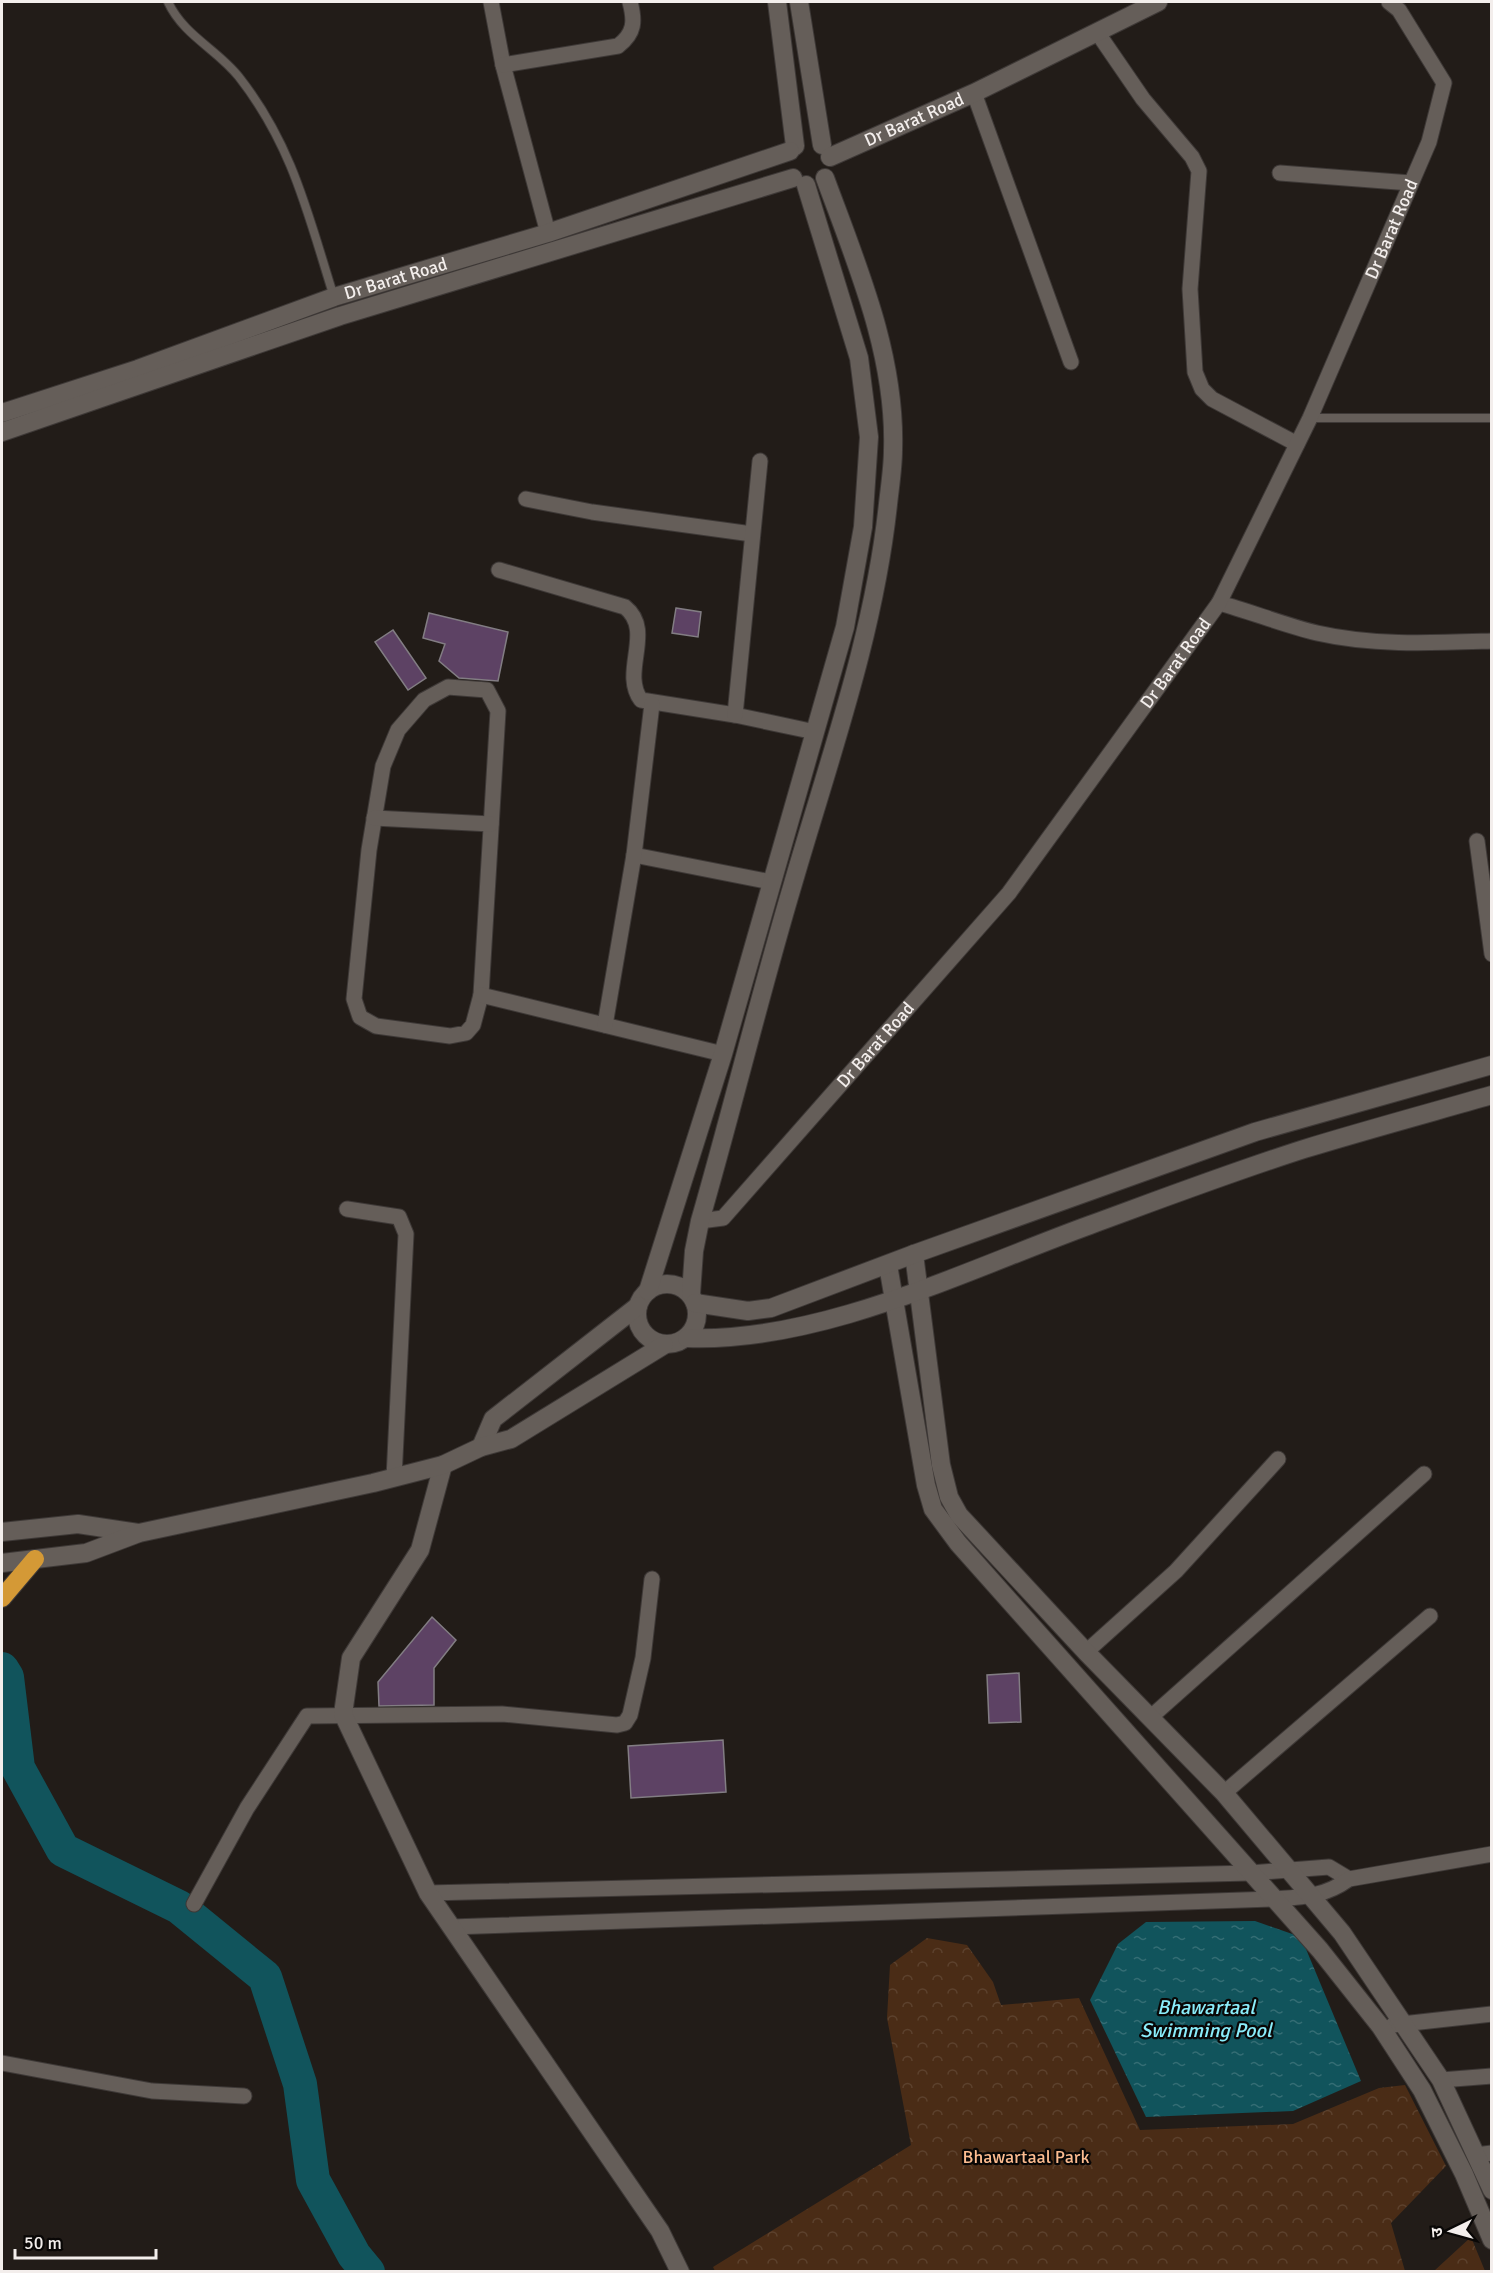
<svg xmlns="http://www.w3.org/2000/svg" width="1493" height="2273" font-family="Signika,'Noto Sans Devanagari',sans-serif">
<defs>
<pattern id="park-crowns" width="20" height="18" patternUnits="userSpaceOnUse" patternTransform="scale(1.5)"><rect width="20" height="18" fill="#4a2c16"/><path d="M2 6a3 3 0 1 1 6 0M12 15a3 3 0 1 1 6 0" fill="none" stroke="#5c412d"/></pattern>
<pattern id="water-ripples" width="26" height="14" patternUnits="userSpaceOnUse" patternTransform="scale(1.5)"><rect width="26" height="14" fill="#11545c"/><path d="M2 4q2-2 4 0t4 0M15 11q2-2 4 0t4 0" fill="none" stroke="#346d74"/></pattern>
</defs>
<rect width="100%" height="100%" fill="#221c18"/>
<!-- park -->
<path fill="url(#park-crowns)" d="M 927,1938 L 967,1945 L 993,1982 L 1001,2005 L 1079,1998 L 1140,2130 L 1293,2124 L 1379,2088 L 1405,2085 L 1446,2166 L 1391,2223 L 1405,2271 L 715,2271 L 713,2267 L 911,2145 L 887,2018 L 890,1965 Z
M 1471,2237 L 1485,2271 L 1434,2271 Z"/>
<!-- water -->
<path fill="url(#water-ripples)" d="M 1255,1921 L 1301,1937 L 1361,2081 L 1293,2111 L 1146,2117 L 1090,2000 L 1118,1944 L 1146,1922 Z"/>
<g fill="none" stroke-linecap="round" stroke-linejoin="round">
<!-- river -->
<path stroke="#11545c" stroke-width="34" d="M 2,1669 L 7,1677 L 18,1768 L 63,1850 L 179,1907 L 265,1977 L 300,2084 L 313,2180 L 354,2255 L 368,2272"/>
</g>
<!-- building -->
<path fill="#5d4264" stroke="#827d83" stroke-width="1.5" d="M 676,608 L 701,612 L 698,637 L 672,633 Z
M 429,613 L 508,632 L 498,681 L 459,678 L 439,661 L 445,644 L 423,638 Z
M 393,630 L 426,678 L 408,690 L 375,642 Z
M 432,1617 L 456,1640 L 434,1668 L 434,1705 L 379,1706 L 378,1682 Z
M 1019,1673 L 1021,1722 L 989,1723 L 987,1675 Z
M 723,1740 L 726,1792 L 631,1798 L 628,1746 Z"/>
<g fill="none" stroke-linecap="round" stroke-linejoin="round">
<!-- lane casing -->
<g stroke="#3e3937" stroke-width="10">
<path id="lane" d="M 168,2 C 184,36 217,49 239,77 C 293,146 308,215 334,297
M 1310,418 L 1492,418"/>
</g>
<!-- street casing -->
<g stroke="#3e3937" stroke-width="17">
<g id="street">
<path d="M 491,2 L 503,65 L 548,233"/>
<path d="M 1097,32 L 1143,99 L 1192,157 L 1199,171 L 1190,289 L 1195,372 L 1202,389 L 1212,399 L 1297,444"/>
<path d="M 503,65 L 618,46 C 635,33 635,21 630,2"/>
<path d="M 974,93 L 1071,362"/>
<path d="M 1280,173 L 1411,183"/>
<path d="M 526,499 L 592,512 L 752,534"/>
<path d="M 499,570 L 625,607 C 655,631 620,672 641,700 L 735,715 L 815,732"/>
<path d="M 1219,603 C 1252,612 1284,625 1317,633 C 1374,646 1433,643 1492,641"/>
<path d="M 448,687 L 487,690 L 498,711 L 481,995 L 473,1025 L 466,1033 L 450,1036 L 376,1026 L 360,1017 L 354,999 L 369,850 L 383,766 L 398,730 L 424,700 Z"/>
<path d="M 735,715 L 760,461"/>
<path d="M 374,818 L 491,824"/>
<path d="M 1477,841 L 1492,954"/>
<path d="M 634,855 L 771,882"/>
<path d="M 481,995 L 723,1054"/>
<path d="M 605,1025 L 634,855 L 652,704"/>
<path d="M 347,1209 L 399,1217 L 406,1234 L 394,1478"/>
<path id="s1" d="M 700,1221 L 723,1218 L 1009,893 L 1219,603 L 1310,418 L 1429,142 L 1444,83 L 1399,10 L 1389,2"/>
<path d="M 1086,1652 L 1176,1571 L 1278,1459"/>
<path d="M 1152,1716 L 1424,1474"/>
<path d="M 1224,1793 L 1430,1616"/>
<path d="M 428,1893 L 1250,1873 L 1329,1867 L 1349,1879"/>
<path d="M 194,1904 L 247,1808 L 307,1716 L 502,1714 L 617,1725 L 625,1723 L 630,1715 L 643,1658 L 652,1579"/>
<path d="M 451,1927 L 1273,1899 C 1303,1897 1324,1897 1349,1879 L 1492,1854"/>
<path d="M 1393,2025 L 1492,2014"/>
<path d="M 2,2063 L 152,2091 L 244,2096"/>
<path d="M 1441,2080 L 1492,2076"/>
<path d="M 1476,2155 L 1492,2153"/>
</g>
</g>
<!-- secondary casing -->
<g stroke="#3e3937" stroke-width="20">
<g id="secondary">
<path d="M 777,2 L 795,146"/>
<path d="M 799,2 L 822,145"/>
<path id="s2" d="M 830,157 L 974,93 L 1158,2"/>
<path id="s3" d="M 2,413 L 138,369 L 334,297 L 548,233 L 790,151"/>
<path d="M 2,432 L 340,316 L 793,178"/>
<path d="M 914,1254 L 941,1465 L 949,1497 L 959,1515 L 1086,1652 L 1224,1793 L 1342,1933 L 1441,2080 L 1492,2190"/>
<path d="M 888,1265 L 926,1485 L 933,1509 L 958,1543 L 1320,1950 L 1381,2027 L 1422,2090 L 1464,2174 L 1492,2240"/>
<circle cx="667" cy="1314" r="30"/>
<path d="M 648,1291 L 723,1054 L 845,627 L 863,527 L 869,437 L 859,358 L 806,185"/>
<path d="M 691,1294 L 694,1251 L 700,1221 C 732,1110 759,998 792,887 C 829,759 874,636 888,504 C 890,486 893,467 893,450 C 896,355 857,265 825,178"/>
<path d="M 695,1303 L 748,1311 L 771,1308 L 914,1254 L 1255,1132 L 1492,1065"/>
<path d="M 687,1338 C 821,1343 966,1270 1090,1225 C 1161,1199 1232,1172 1304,1149 C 1366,1130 1429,1113 1492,1095"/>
<path d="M 481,1447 L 493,1419 L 638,1306"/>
<path d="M 443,1465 L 420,1550 L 351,1658 L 343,1714 L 428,1893 L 660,2231 L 680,2272"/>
<path d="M 2,1532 L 78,1524 L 138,1533"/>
<path d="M 2,1563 L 86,1553 L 139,1533 L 373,1483 L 443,1465 L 481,1447 L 511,1439 L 664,1345"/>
</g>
</g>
<!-- highway casing -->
<g stroke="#3e3937" stroke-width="20">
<path id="highway" d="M 2,1598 L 35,1559"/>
</g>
<!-- lane -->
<use href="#lane" stroke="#655e59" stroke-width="8"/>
<!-- street -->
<use href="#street" stroke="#655e59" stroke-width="15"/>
<!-- secondary -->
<use href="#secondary" stroke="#655e59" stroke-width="18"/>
<!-- highway -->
<use href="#highway" stroke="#d49936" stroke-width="18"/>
</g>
<g text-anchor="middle" stroke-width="4.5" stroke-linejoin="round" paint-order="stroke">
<!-- street labels -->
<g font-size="18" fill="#f3eeec" stroke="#090706">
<text dy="6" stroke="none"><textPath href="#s2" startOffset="92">Dr Barat Road</textPath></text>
<text dy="6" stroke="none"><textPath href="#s1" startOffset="1226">Dr Barat Road</textPath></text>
<text dy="6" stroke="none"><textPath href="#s3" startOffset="416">Dr Barat Road</textPath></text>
<text dy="6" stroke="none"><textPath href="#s1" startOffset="740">Dr Barat Road</textPath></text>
<text dy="6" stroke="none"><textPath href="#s1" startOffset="254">Dr Barat Road</textPath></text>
</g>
<!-- park labels -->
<g font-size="18" fill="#fcbc90" stroke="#090706">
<text x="1026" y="2163">Bhawartaal Park</text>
</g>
<!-- water labels -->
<g font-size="20" font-style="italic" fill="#8aedfa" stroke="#090706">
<text x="1206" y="2014">Bhawartaal<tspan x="1206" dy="23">Swimming Pool</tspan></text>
</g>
</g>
<!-- border -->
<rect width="1493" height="2273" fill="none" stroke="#f3eeec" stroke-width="6"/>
<!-- north arrow -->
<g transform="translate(1451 2231) rotate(265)" stroke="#090706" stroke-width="4.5" paint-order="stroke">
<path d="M0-4.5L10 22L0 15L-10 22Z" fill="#f3eeec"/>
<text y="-9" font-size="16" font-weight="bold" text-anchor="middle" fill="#f3eeec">उ</text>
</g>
<!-- scale -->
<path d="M15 2249v9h141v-9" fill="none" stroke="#f3eeec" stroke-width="3"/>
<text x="24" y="2249" font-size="18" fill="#f3eeec" stroke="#090706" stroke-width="4.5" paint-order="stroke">50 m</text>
</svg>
